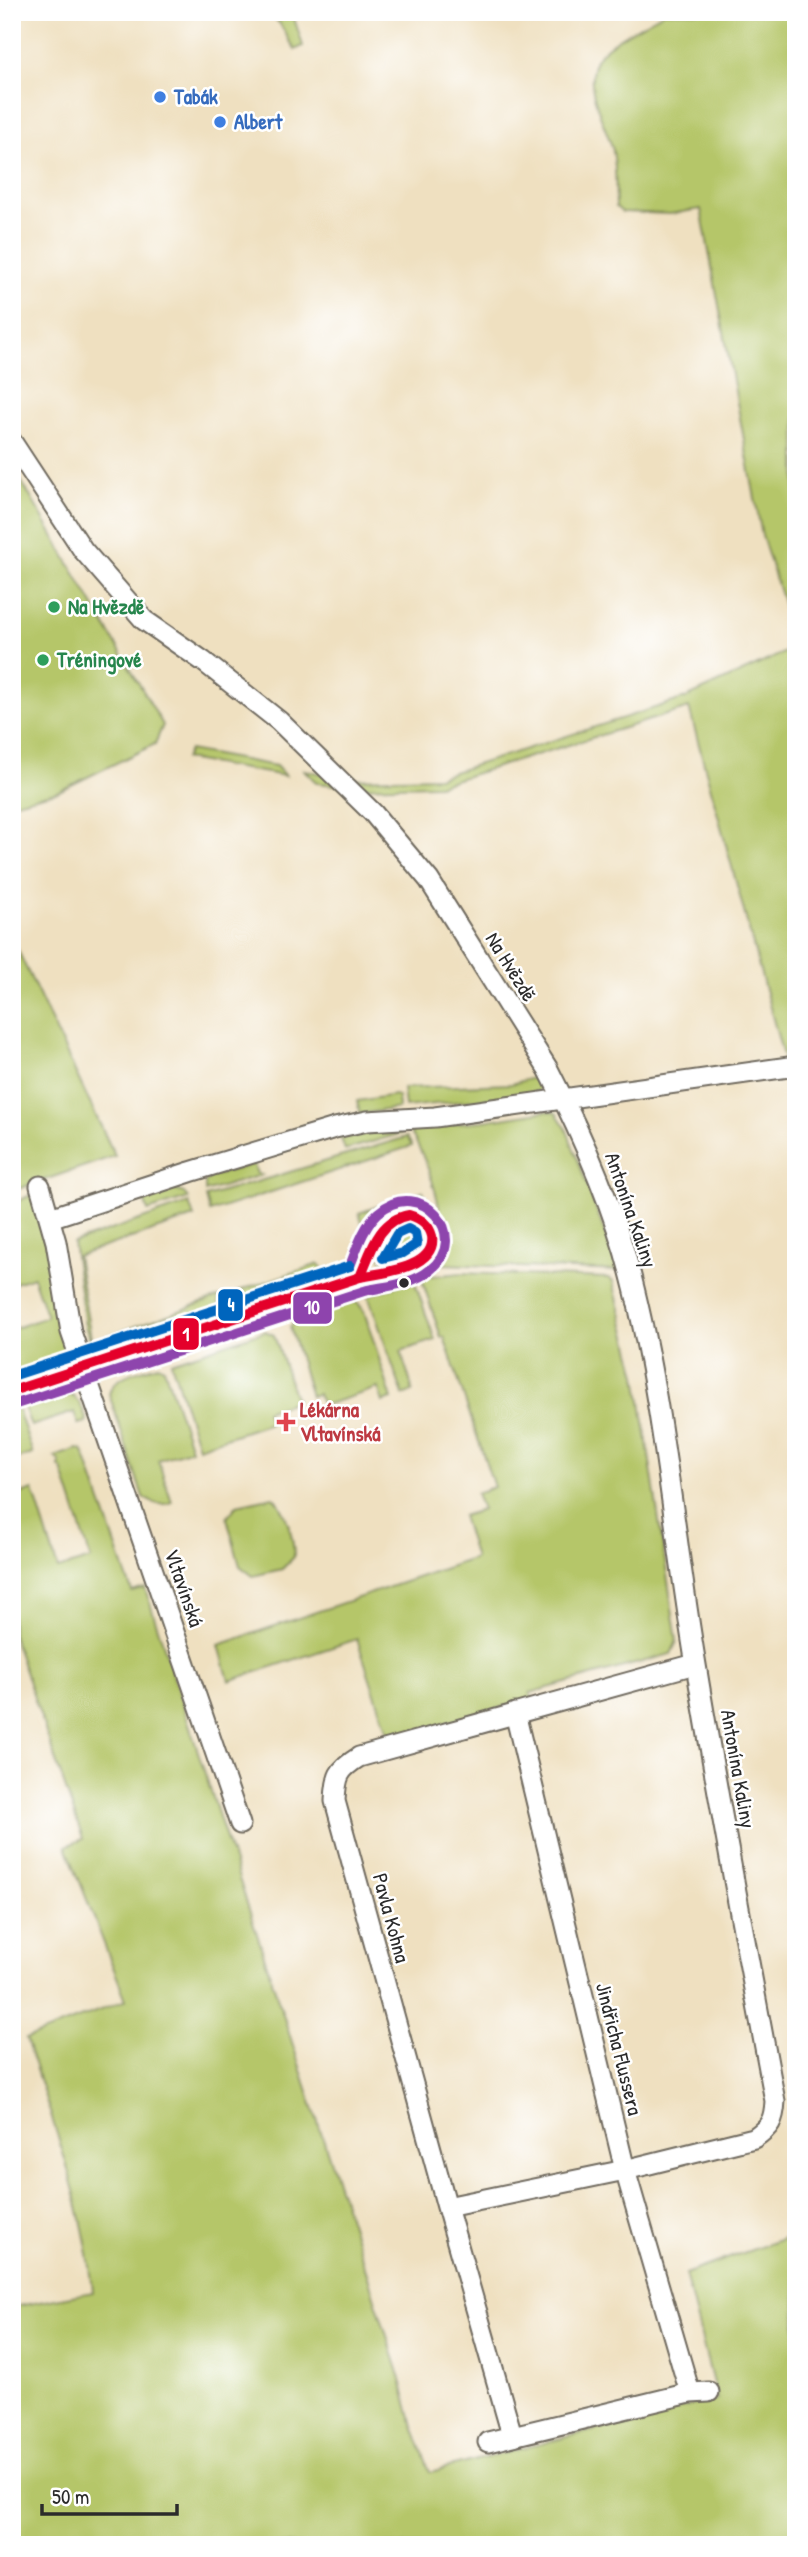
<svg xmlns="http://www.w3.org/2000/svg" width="808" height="2557" font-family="'Patrick Hand',sans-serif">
<rect width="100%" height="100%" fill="#fff"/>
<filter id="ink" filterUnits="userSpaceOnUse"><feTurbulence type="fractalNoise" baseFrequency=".0143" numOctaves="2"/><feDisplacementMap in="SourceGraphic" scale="14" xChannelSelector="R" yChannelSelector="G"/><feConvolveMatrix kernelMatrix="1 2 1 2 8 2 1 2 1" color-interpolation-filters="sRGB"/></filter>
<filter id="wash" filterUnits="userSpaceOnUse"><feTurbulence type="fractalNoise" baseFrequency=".00686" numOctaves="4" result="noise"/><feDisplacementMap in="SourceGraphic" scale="28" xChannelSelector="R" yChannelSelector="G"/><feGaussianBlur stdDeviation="1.57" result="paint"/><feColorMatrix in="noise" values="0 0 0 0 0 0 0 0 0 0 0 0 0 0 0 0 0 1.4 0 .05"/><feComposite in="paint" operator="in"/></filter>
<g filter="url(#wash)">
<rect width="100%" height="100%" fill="#efe0c0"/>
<!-- green -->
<path fill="#b5c669" stroke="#70784a" stroke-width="2" d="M 269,12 L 292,12 L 303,46 L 295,50 L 280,24 Z
M 664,12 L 796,12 L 796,643 L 762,536 L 701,209 L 670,214 L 622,212 L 616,207 C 615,189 617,165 612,147 C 604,121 579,80 600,54 C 611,40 648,23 664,12 Z
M 12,465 L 163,725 L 155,744 L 59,791 L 12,803 Z
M 796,647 L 796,1066 L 786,1067 L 689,708 L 438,785 L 354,787 L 317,783 L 304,770 L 347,779 L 438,777 L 686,698 Z
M 189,750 L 276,766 L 285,776 L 185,759 Z
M 12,938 L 115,1156 L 12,1191 Z
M 536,1077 L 540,1077 L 541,1085 L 538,1091 L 527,1095 L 405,1107 L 403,1088 L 511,1084 Z
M 395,1095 L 398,1097 L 399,1108 L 360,1114 L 357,1101 Z
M 547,1111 L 556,1113 L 566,1128 L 619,1271 L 443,1264 C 441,1255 445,1247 444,1237 C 440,1200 428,1158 407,1127 L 483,1121 Z
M 401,1128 L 402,1133 L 345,1150 L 341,1138 Z
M 407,1137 L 412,1146 L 210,1212 L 206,1197 Z
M 254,1164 L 257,1174 L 261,1175 L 205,1192 L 205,1182 L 210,1177 Z
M 173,1189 L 184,1193 L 188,1198 L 148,1211 L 144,1199 Z
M 423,1191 L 435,1219 C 431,1216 426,1211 422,1208 C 396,1194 378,1217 366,1236 L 359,1213 Z
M 33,1194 L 48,1248 L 67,1357 C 52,1368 33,1382 12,1378 L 12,1329 L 47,1317 L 33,1277 L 12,1284 L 12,1204 Z
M 189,1203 L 194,1217 L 77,1256 L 91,1338 L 94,1341 L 219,1297 L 219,1308 L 106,1346 L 100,1347 L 92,1345 L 85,1326 L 73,1243 Z
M 404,1224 L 416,1227 L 421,1239 L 415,1252 L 388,1262 L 382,1259 L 380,1252 L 392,1231 Z
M 319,1264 L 326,1273 L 321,1280 L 253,1303 L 243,1302 L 238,1291 Z
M 461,1273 L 609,1278 L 613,1282 L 637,1375 L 677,1641 L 671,1654 L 530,1693 L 532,1699 L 390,1739 L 357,1639 L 229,1681 L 219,1645 L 475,1558 L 462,1516 L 482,1510 L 476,1493 L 494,1487 L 444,1337 L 441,1337 L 421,1277 Z
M 414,1280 L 435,1340 L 401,1351 L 413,1391 L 403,1395 L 368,1295 Z
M 353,1302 L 358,1303 L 364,1311 L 392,1399 L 383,1402 L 378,1388 L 322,1406 L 318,1394 L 311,1396 L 290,1327 L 294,1321 Z
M 265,1331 L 274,1335 L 296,1401 L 266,1411 L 270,1423 L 198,1447 L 171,1362 Z
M 158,1365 L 164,1368 L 191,1449 L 158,1460 L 172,1502 C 161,1507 152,1504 143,1497 L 109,1394 C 114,1374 141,1371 158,1365 Z
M 59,1391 C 78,1395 82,1404 87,1422 L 78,1424 L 74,1412 L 31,1426 L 22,1402 Z
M 16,1403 L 33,1454 L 12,1460 L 12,1404 Z
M 77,1449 L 82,1450 L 85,1456 L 132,1592 L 145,1588 L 400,2376 L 413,2426 L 430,2472 L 717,2399 L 685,2274 L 796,2234 L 796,2545 L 12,2545 L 12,2307 L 93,2292 C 85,2205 52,2121 26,2039 L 126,2000 L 66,1846 L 83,1839 L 12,1634 L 12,1497 L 33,1490 L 58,1569 L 91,1559 L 62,1469 L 59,1467 L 60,1462 L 55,1457 Z
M 273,1497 C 286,1508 294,1539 294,1557 L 282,1569 L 253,1576 L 240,1566 L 227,1518 L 237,1505 Z"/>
</g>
<g filter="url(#ink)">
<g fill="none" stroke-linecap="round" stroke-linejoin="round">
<!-- minor casing -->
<g stroke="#706a5f" stroke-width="23">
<path id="minor" d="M 12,442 L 83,550 L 144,620 L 203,661 L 279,721 L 373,813 L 429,880 L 548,1069 C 581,1133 613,1205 631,1276 C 664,1404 674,1536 696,1665 C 720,1811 748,1956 775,2101 C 774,2121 770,2127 754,2138 L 625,2170 L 447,2207
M 40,1186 L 56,1242 L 71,1332 L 240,1824
M 50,1218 L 190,1172 L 335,1128 L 367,1121 L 435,1117 L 796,1066
M 12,1391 L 360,1277
M 690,2393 L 709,2392
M 512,2435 L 447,2207 L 335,1801 C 336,1776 338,1770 359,1757 L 695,1664
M 488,2442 L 690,2393 L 625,2170 L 515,1713"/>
</g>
<!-- minor -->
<use href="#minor" stroke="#fff" stroke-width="19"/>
<!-- bus-1 casing -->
<g stroke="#fff" stroke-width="16">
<path id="bus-1" d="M 409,1215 C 420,1218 429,1224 432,1236 C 437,1268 381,1273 360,1277 C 371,1252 378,1220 409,1215 Z
M 12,1391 L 360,1277"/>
</g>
<!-- bus-2 casing -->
<g stroke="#fff" stroke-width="16">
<path id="bus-2" d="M 16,1404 L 364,1291 C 385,1286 412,1285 430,1270 C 473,1237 420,1175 378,1213 C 364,1226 357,1248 350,1266"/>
</g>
<!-- bus-3 casing -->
<g stroke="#fff" stroke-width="16">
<path id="bus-3" d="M 408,1229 L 415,1233 L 417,1244 L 403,1253 L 383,1258 L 397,1234 Z
M 12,1376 L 350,1266"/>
</g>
<!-- bus-1 -->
<use href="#bus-1" stroke="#e4002b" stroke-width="10"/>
<!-- bus-2 -->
<use href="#bus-2" stroke="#8e44ad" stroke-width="10"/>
<!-- bus-3 -->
<use href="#bus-3" stroke="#0065bd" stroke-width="10"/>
</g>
</g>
<!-- markers -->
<g fill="#3f7fe0" stroke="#fff" stroke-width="2.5">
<circle cx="160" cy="97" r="7"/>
<circle cx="220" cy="122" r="7"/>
</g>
<g fill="#2e9e5b" stroke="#fff" stroke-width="2.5">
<circle cx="54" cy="607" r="7"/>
<circle cx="43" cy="660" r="7"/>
</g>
<circle fill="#2b2b2b" stroke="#fff" stroke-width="2.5" cx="404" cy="1283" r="6"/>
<path fill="#e0444e" stroke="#fff" stroke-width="2.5" d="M282.5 1411.5h7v7h7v7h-7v7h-7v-7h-7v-7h7z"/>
<g text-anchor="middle" stroke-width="5" stroke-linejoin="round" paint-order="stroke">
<!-- shop labels -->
<g font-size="21" font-weight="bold" fill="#366cbe" stroke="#fff" text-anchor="start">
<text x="174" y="104">Tabák</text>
<text x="234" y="129">Albert</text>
</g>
<!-- leisure labels -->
<g font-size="21" font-weight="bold" fill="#27864d" stroke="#fff" text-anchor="start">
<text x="68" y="614">Na Hvězdě</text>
<text x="57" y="667">Tréningové</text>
</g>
<!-- street labels -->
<g font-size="21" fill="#2b2b2b" stroke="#fff">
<text transform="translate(511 967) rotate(58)" y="7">Na Hvězdě</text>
<text transform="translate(631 1210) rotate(71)" y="7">Antonína Kaliny</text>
<text transform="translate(184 1588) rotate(71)" y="7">Vltavínská</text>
<text transform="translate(738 1769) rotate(80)" y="7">Antonína Kaliny</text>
<text transform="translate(391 1918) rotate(75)" y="7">Pavla Kohna</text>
<text transform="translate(619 2049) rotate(76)" y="7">Jindřicha Flussera</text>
</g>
<!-- health labels -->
<g font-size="21" font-weight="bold" fill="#be3a42" stroke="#fff" text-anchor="start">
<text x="300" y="1417">Lékárna<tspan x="300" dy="24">Vltavínská</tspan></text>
</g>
</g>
<g stroke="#fff" stroke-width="2.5">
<rect x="217" y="1288" width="27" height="34" rx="7" fill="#0065bd"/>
<rect x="292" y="1291" width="41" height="34" rx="7" fill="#8e44ad"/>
<rect x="172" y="1317" width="28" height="34" rx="7" fill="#e4002b"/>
</g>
<g font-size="19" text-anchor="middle" font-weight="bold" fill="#fff">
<text x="231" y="1311">4</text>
<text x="312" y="1314">10</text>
<text x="186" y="1341">1</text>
</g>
<!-- margin -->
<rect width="808" height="2557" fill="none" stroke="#fff" stroke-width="42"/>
<!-- scale -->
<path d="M42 2504v10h135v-10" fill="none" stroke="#2b2b2b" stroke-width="3.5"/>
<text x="52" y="2504" font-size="21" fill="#2b2b2b" stroke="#ffffff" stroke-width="5" paint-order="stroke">50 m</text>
</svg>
